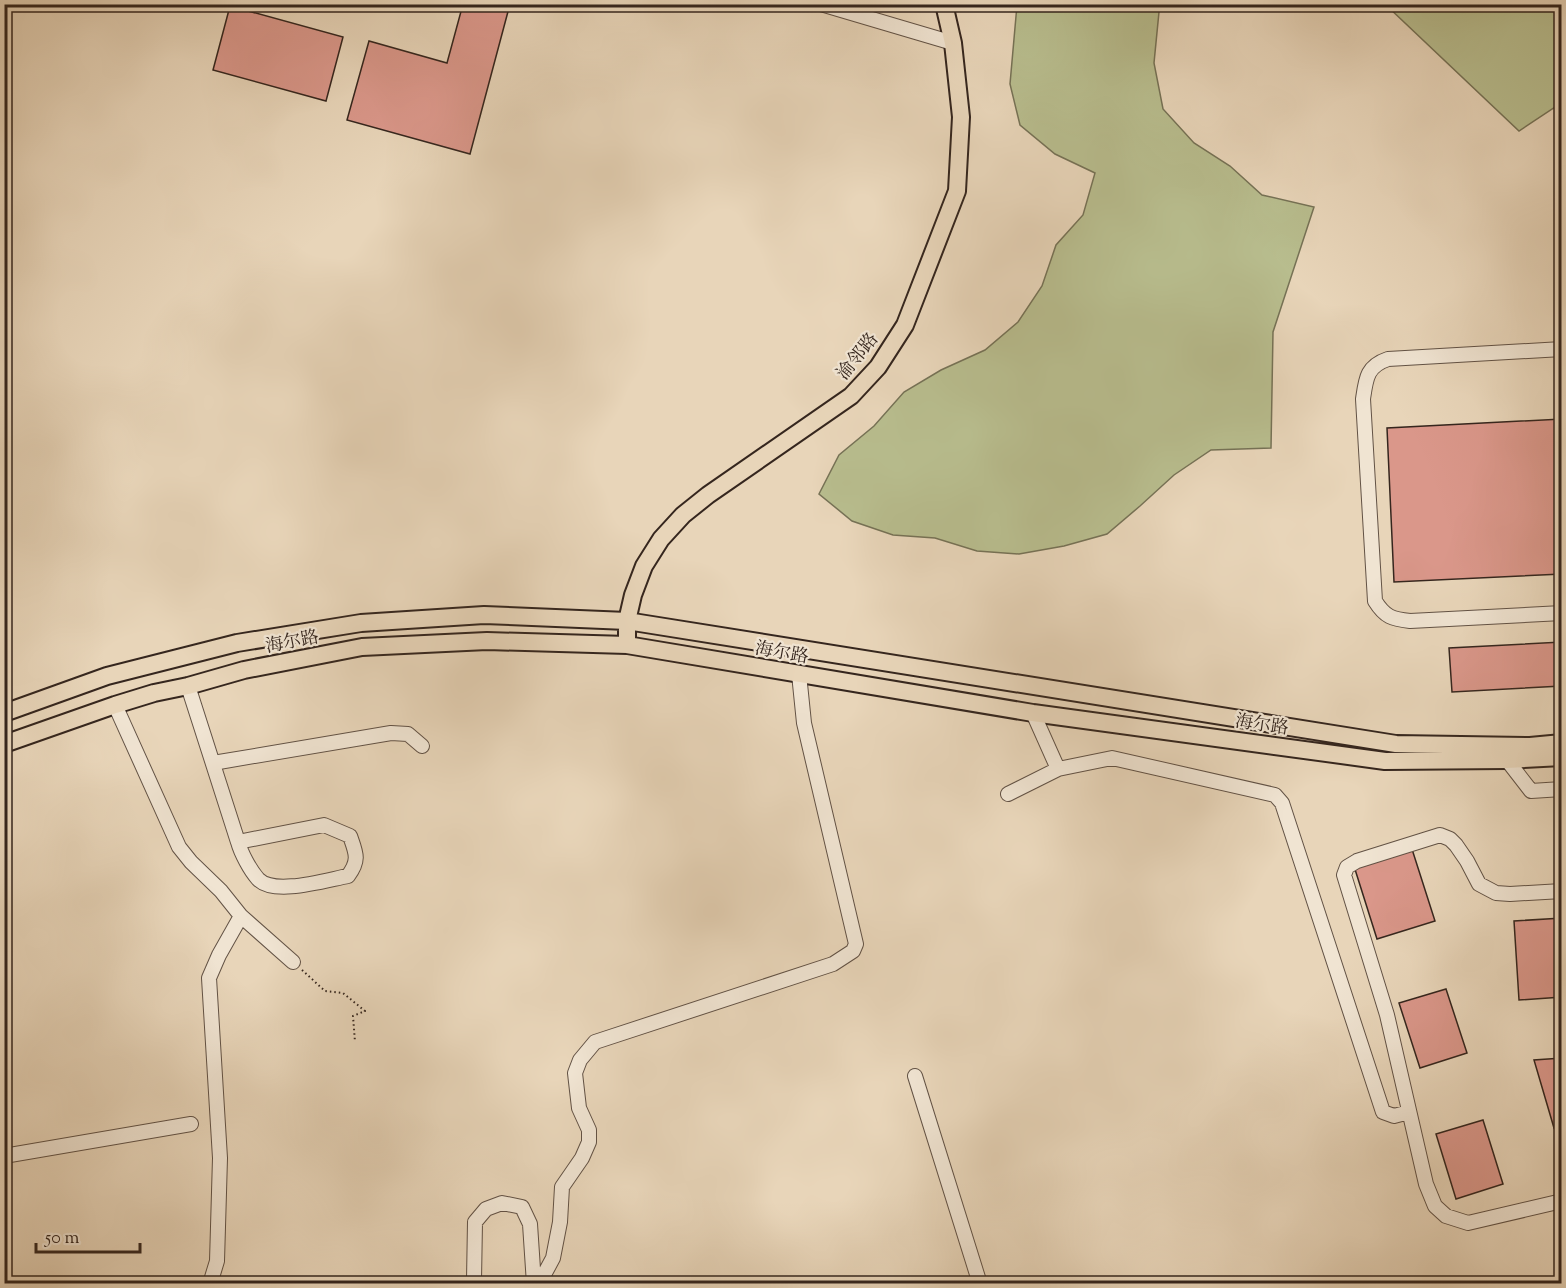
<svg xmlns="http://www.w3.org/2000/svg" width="1566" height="1288" font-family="'Sorts Mill Goudy','Noto Serif SC',serif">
<rect width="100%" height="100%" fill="#e8d5b9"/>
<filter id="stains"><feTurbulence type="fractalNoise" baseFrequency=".00333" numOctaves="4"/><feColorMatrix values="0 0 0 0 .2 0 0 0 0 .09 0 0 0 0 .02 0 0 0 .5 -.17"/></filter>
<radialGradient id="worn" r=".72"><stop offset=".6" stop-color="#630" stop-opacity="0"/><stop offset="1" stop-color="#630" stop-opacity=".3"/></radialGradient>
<!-- green -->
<path fill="#b8bd8e" stroke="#767256" stroke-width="1.5" d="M 1017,5 L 1162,5 L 1159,12 L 1154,63 L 1163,109 L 1194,143 L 1230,166 L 1262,195 L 1314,207 L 1273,332 L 1271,448 L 1211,450 L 1174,475 L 1140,506 L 1107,534 L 1064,546 L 1019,554 L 977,551 L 935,538 L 893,535 L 852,521 L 819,494 L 839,455 L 874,426 L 904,392 L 941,370 L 985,350 L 1018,322 L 1042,286 L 1056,245 L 1083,215 L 1095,173 L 1055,154 L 1020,125 L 1010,84 Z
M 1386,5 L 1561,5 L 1561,103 L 1519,131 Z"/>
<!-- building -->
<path fill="#da978a" stroke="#35261e" stroke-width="1.5" d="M 463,4 L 510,4 L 470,154 L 347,120 L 369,41 L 447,63 Z
M 230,6 L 343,37 L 326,101 L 213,70 Z
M 1562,419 L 1562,574 L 1394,582 L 1387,428 Z
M 1562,642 L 1562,686 L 1452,692 L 1449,648 Z
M 1411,846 L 1435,921 L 1377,939 L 1353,863 Z
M 1562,918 L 1562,997 L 1519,1000 L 1514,921 Z
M 1446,989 L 1467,1053 L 1420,1068 L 1399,1003 Z
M 1562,1058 L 1562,1123 L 1554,1128 L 1534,1060 Z
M 1483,1120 L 1503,1184 L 1456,1199 L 1436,1134 Z"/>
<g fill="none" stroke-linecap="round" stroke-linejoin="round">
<!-- minor casing -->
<g stroke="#625245" stroke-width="16">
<path id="minor" d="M 821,4 L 953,43
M 1562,349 L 1388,359 C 1367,366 1366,378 1363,399 L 1375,601 C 1385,617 1392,619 1410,621 L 1562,613
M 188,686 L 238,842 C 241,853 250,870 258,879 C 274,896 326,880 348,876 C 360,860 356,853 350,836 L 324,825 L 238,842
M 115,705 L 179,847 L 191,862 L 221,891 L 241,916 L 293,962
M 1033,713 L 1058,769
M 1507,760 L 1531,791 L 1562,789
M 213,763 L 391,733 L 408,734 L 422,746
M 1008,794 L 1058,769 L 1112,758 L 1275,795 L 1282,803 L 1383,1112 L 1394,1116 L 1409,1112
M 1562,891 L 1510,894 L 1496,893 L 1479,884 L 1467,861 L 1456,845 L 1450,839 L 1440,835 L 1357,861 L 1347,867 L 1344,875 L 1387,1015 L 1426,1184 L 1435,1206 L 1446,1216 L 1468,1223 L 1562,1201
M 915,1076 L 980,1284
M 4,1156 L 191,1124
M 210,1284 L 217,1261 L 220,1158 L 209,978 L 219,955 L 241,916
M 473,1284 L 474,1280 L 475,1222 L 486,1209 L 502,1203 L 522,1207 L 530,1224 L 534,1284
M 539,1284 L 553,1258 L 560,1222 L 562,1187 L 582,1158 L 589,1142 L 589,1130 L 579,1108 L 575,1073 L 580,1060 L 595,1042 L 833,964 L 853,951 L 856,944 L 804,723 L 799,674"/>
</g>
<!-- major casing -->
<g stroke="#35261e" stroke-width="20">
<path id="major" d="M 627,645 L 627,621 L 633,595 L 644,566 L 661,539 L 683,515 L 708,495 L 851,396 L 878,367 L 905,325 L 957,191 L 961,117 L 953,43 L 944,4
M 4,713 L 107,676 L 237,643 L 361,623 L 484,615 L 627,621 L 1396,744 L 1530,746 L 1562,743
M 4,744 L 115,705 L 154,693 L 188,686 L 244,670 L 362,647 L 487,641 L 627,645 L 1033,713 L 1385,761 L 1507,760 L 1562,757"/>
</g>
<!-- path -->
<path stroke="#35261e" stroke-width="2" stroke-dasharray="1.5 3" stroke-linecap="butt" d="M 302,970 L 325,991 L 343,993 L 365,1011 L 353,1016 L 355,1042"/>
<!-- minor -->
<use href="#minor" stroke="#f0e4d2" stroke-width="14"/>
<!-- major -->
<use href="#major" stroke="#e8d5b9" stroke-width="16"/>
</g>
<g text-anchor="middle" stroke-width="4.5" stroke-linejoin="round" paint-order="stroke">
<!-- street labels -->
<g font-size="18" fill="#35261e" stroke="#f0e4d2">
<text transform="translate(857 356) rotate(-51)" y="6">渝邻路</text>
<text transform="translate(292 641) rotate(-11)" y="6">海尔路</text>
<text transform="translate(782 652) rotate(10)" y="6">海尔路</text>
<text transform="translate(1262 724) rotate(8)" y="6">海尔路</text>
</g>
</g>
<!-- margin -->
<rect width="1566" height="1288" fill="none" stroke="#e8d5b9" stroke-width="24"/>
<rect x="6" y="6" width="1554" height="1276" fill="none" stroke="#35261e" stroke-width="3"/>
<rect x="12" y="12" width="1542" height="1264" fill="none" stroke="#35261e" stroke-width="1.5"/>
<!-- scale -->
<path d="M36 1243v9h104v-9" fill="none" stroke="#35261e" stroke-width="3"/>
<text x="45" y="1243" font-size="18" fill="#35261e" stroke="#f0e4d2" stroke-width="4.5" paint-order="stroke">50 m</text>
<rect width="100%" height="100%" filter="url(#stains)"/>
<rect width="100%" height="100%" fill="url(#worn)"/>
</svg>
